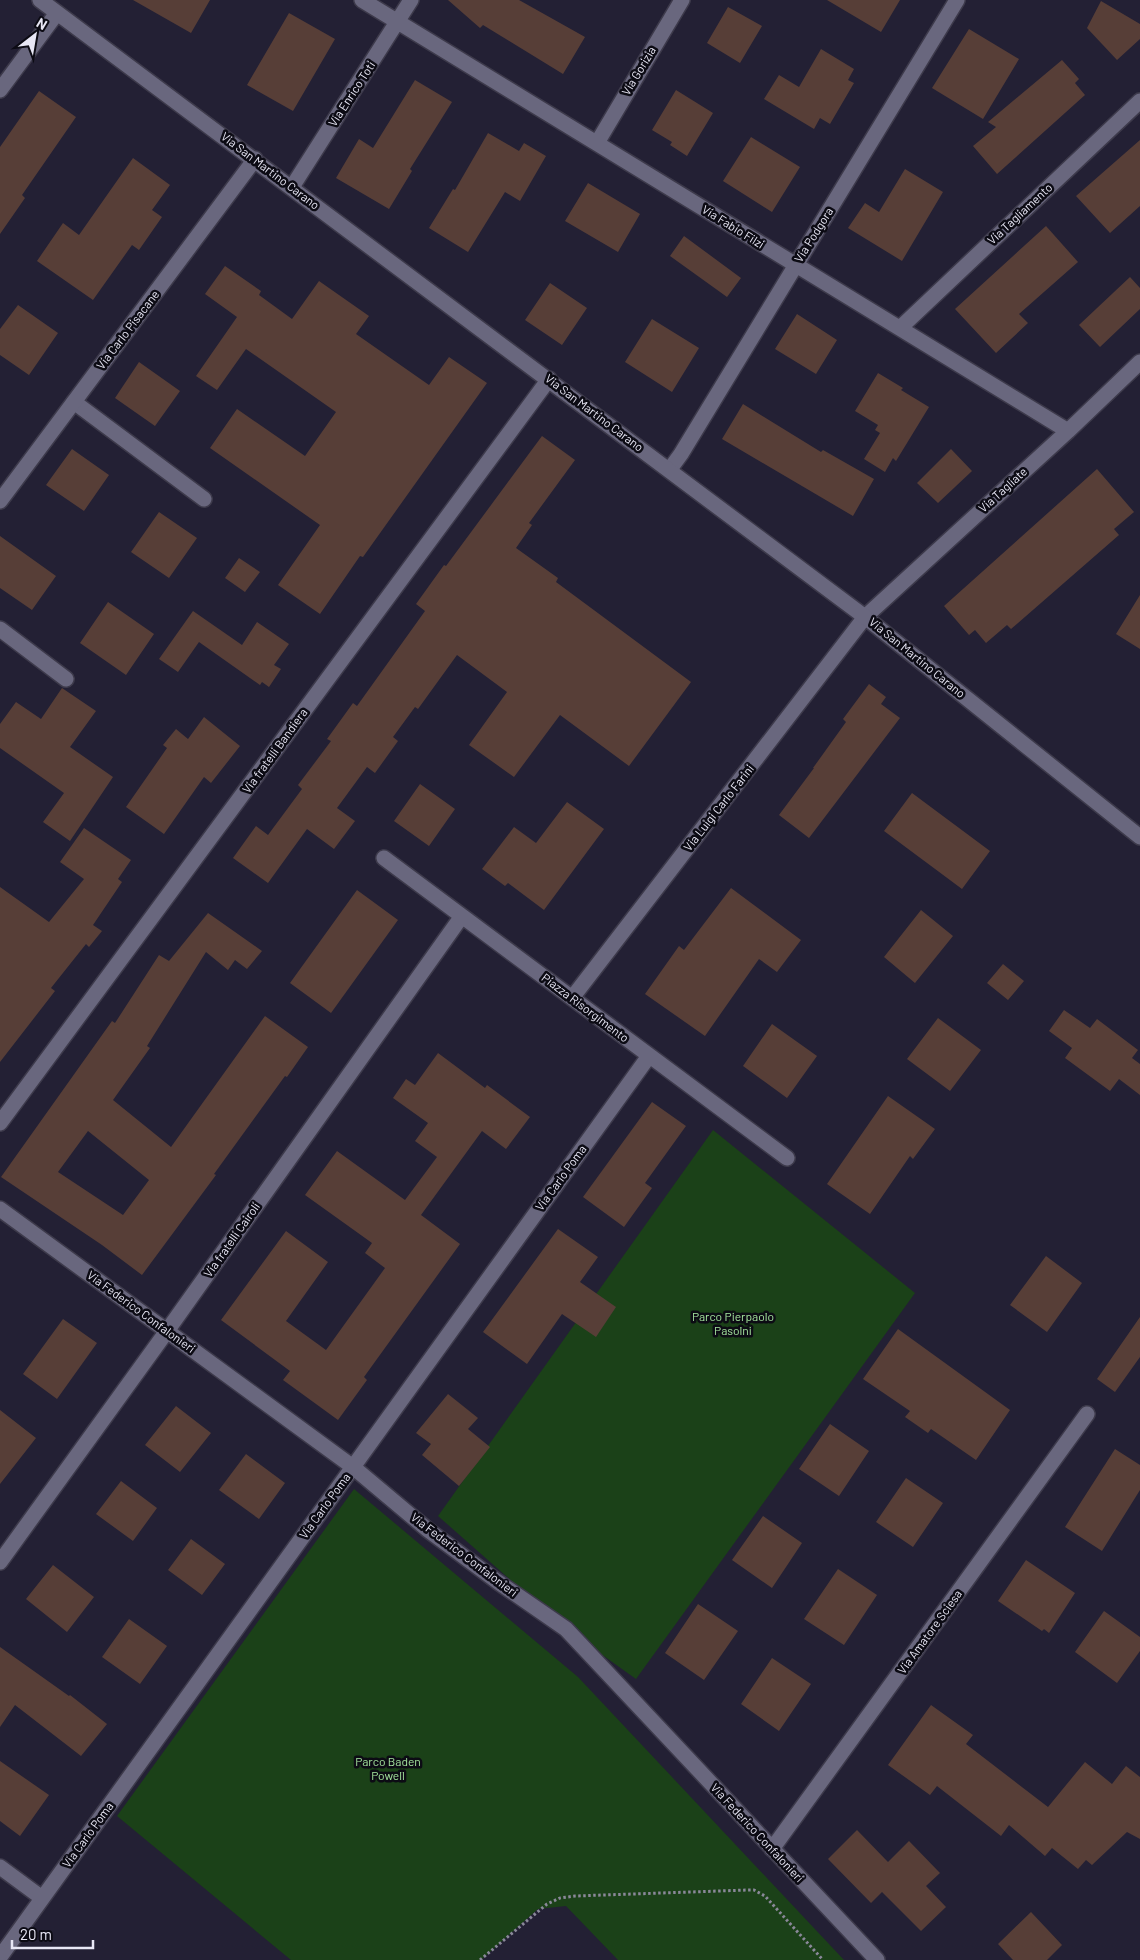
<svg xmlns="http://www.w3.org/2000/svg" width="1140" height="1960" font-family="Barlow,sans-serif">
<rect width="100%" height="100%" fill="#232034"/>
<!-- green -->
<path fill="#1b4118" d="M 713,1130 L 915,1293 L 636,1679 L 566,1629 L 438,1516 Z
M 354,1489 L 578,1677 L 844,1960 L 618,1960 L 566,1906 L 538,1909 L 481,1960 L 291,1960 L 117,1816 Z"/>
<!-- building -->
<path fill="#573e37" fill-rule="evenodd" d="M 133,0 L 210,0 L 191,33 Z
M 448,0 L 519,0 L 585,37 L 563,74 L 483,25 L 480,28 Z
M 827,0 L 900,0 L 881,32 Z
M 1101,1 L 1140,24 L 1140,39 L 1117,60 L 1087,28 Z
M 728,7 L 762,26 L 740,63 L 707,43 Z
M 289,13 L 335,39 L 293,111 L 247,85 Z
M 969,29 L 1019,59 L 983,119 L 932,88 Z
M 821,49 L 854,69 L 848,80 L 854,83 L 830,124 L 820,118 L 814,129 L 764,99 L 779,75 L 799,87 Z
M 1062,60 L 1079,79 L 1075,83 L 1085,95 L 997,174 L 973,146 L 996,127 L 988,122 Z
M 415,80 L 452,102 L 410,169 L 412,171 L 389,209 L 336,178 L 359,139 L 373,148 Z
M 676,90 L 713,113 L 687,156 L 670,145 L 672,142 L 652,130 Z
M 39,91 L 76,117 L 22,195 L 25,198 L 0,234 L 0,147 Z
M 488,133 L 519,151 L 524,143 L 546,156 L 520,201 L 505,192 L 468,252 L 429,228 L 453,189 L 455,190 Z
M 751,137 L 800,167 L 772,212 L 723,181 Z
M 1140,140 L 1140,206 L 1110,233 L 1076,196 Z
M 133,158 L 170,185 L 152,210 L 162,217 L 139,250 L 132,245 L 93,300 L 37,261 L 63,223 L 79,235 Z
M 905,169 L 943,192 L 902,261 L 848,228 L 865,203 L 879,212 Z
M 588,183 L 640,214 L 618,252 L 565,221 Z
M 1046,226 L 1078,262 L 1019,314 L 1028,323 L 996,353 L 955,309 Z
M 684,236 L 741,278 L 727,297 L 670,256 Z
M 225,266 L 261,291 L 259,295 L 292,319 L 319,281 L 369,316 L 356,334 L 429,385 L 449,357 L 487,383 L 363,557 L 360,556 L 320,614 L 278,585 L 320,525 L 210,448 L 237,409 L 305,456 L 336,412 L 246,349 L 217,390 L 196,376 L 237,317 L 205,294 Z
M 1130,277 L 1140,288 L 1140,309 L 1100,347 L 1079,325 Z
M 550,283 L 587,308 L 562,345 L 525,320 Z
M 18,305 L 58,333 L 29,375 L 0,355 L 0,329 Z
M 797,314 L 837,340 L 816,374 L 775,349 Z
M 652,319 L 699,348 L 672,392 L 625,362 Z
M 139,362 L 180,391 L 155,426 L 115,398 Z
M 878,373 L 903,388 L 901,390 L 929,407 L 896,461 L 893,458 L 885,472 L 864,459 L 880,433 L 875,430 L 878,425 L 855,411 Z
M 743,404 L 821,452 L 823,450 L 874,479 L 853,516 L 722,439 Z
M 542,436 L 575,460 L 529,523 L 532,525 L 516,548 L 558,578 L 556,582 L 691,682 L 629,766 L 560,715 L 514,777 L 469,745 L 507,692 L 457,655 L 418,709 L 415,707 L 393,737 L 398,741 L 375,773 L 367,767 L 337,808 L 355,821 L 334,849 L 307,829 L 268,883 L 233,858 L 256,826 L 268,835 L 302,789 L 298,785 L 331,741 L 327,739 L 353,703 L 357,706 L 425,611 L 416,604 L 444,565 L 446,566 Z
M 72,449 L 109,475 L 84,511 L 46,485 Z
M 951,449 L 972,471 L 938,503 L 917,483 Z
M 1097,469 L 1134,512 L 1114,529 L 1119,535 L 1011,629 L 1007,625 L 986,643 L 975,630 L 969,635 L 944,606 Z
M 159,512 L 197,538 L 169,578 L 131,552 Z
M 0,536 L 56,576 L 32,610 L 0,588 Z
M 239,558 L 260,572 L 245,592 L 225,578 Z
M 1140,595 L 1140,649 L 1116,634 Z
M 108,602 L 154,634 L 126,675 L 80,643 Z
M 193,611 L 242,645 L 257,622 L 289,644 L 274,665 L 281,669 L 269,687 L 262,682 L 260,685 L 199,642 L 178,672 L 159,659 Z
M 869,684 L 886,697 L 881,704 L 900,718 L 809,838 L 779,815 L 814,768 L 813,768 L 846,722 L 843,719 Z
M 62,688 L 96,711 L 70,747 L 113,777 L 70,841 L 43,822 L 64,793 L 0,748 L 0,724 L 16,702 L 41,719 Z
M 204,717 L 240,746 L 211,783 L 204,777 L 164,834 L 126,807 L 167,748 L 163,745 L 176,729 L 188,739 Z
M 420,784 L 455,809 L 429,846 L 394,821 Z
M 912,793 L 990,851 L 962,889 L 884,831 Z
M 567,802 L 604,829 L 544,910 L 508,883 L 505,886 L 482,869 L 514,827 L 536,843 Z
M 84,828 L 131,860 L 118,879 L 122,882 L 93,925 L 102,931 L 89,947 L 86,944 L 51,988 L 55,991 L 0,1062 L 0,887 L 49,922 L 84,879 L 60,862 Z
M 731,888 L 801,940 L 777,972 L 759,959 L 705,1036 L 645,994 L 679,946 L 684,950 Z
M 357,890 L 398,920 L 331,1013 L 290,983 Z
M 921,910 L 953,936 L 915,983 L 884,957 Z
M 208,913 L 262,951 L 247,969 L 235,960 L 228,970 L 206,952 L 147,1046 L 150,1048 L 113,1100 L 171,1147 L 265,1016 L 308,1047 L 287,1077 L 285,1076 L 214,1174 L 216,1175 L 142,1275 L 102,1245 L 1,1177 L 112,1021 L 115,1023 L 159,955 L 169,961 ZM 88,1131 L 149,1180 L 123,1215 L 58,1172 Z
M 1003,964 L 1024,981 L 1008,1000 L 987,983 Z
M 1064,1010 L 1090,1028 L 1097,1019 L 1138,1050 L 1132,1058 L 1140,1064 L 1140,1095 L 1119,1079 L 1110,1091 L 1065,1058 L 1072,1048 L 1049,1031 Z
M 938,1018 L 981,1050 L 950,1091 L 907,1059 Z
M 772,1024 L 817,1056 L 787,1098 L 743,1066 Z
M 438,1053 L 485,1088 L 487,1085 L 530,1117 L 506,1149 L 482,1131 L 421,1215 L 460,1244 L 364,1377 L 367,1380 L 338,1420 L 283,1380 L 290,1371 L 221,1320 L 286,1231 L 328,1262 L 286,1321 L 326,1350 L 385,1268 L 365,1253 L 372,1243 L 305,1195 L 337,1151 L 405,1200 L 437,1157 L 415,1141 L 428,1123 L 393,1098 L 406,1079 L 415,1085 Z
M 888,1096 L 935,1129 L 913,1159 L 910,1156 L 870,1214 L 827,1184 Z
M 652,1102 L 686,1126 L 645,1183 L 652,1188 L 624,1227 L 583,1197 Z
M 558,1229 L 598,1257 L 580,1282 L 616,1307 L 596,1337 L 562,1314 L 527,1364 L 483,1332 Z
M 1046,1256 L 1082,1283 L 1047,1332 L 1010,1305 Z
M 1140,1317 L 1140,1357 L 1115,1392 L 1097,1379 Z
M 63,1319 L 97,1343 L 57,1399 L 23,1374 Z
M 898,1329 L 1010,1410 L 976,1460 L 931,1429 L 928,1433 L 905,1417 L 910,1411 L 863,1379 Z
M 448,1394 L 478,1418 L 468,1429 L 490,1447 L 459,1486 L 422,1455 L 431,1444 L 416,1433 Z
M 176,1406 L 211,1433 L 180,1472 L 145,1445 Z
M 0,1410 L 36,1438 L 0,1484 Z
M 830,1424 L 869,1451 L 839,1496 L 799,1469 Z
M 1115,1449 L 1140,1465 L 1140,1490 L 1102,1551 L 1065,1527 Z
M 246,1454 L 285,1483 L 259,1519 L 219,1490 Z
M 906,1478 L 943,1503 L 913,1547 L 876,1522 Z
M 121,1481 L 157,1508 L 133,1541 L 96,1514 Z
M 763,1516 L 802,1543 L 772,1588 L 732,1560 Z
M 191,1539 L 225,1564 L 202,1595 L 168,1570 Z
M 1026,1560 L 1075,1593 L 1049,1633 L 1044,1629 L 1042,1631 L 998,1601 Z
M 53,1565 L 94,1597 L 67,1632 L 26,1599 Z
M 838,1569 L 877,1595 L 844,1645 L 804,1619 Z
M 698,1604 L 738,1631 L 704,1680 L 665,1653 Z
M 1104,1611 L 1140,1637 L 1140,1651 L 1117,1683 L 1075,1652 Z
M 129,1619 L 167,1646 L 140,1684 L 102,1657 Z
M 0,1647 L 69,1696 L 70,1695 L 107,1724 L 81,1756 L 15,1705 L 0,1727 Z
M 772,1658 L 811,1684 L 779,1731 L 741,1704 Z
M 931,1705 L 973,1735 L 966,1744 L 1048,1807 L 1085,1762 L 1112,1784 L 1126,1766 L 1140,1777 L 1140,1839 L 1127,1832 L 1092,1865 L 1086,1860 L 1078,1869 L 1052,1848 L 1045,1856 L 1009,1825 L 1001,1836 L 937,1786 L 930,1795 L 888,1765 Z
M 0,1761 L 49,1795 L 20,1836 L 0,1821 Z
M 857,1830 L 888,1862 L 909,1841 L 940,1873 L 926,1886 L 946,1907 L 921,1931 L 882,1892 L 871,1903 L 828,1859 Z
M 1031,1912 L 1062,1945 L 1047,1960 L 1013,1960 L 998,1944 Z"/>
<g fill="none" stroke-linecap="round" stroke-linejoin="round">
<!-- service casing -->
<g stroke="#3d3a4b" stroke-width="18">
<path id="service" d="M 74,402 L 204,499
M 0,629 L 66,679"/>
</g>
<!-- minor casing -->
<g stroke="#3d3a4b" stroke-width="18">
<path id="minor" d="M 362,0 L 1068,431
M 597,143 L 682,0
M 292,187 L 411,0
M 900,328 L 1140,101
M 670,469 L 681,454 L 957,0
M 0,501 L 255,159
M 384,858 L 787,1158
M 572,998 L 865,617 L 1068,431 L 1140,362
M 0,1123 L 549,379
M 0,1209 L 353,1467 L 428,1530 L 498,1582 L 566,1629 L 877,1960
M 0,1562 L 167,1331 L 462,916
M 772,1849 L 1087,1414
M 0,1867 L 42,1898
M 0,1957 L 649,1056"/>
</g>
<!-- tertiary casing -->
<g stroke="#3d3a4b" stroke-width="18">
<path id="tertiary" d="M 40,0 L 865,617 L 1140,837
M 0,90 L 57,13"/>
</g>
<!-- path -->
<path stroke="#8a8899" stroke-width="3" stroke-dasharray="2.5 2.5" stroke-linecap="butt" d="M 480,1960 L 547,1904 L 560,1898 L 575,1896 L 748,1890 L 754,1890 L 765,1896 L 823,1960"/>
<!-- service -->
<use href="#service" stroke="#69677e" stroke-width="15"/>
<!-- minor -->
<use href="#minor" stroke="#69677e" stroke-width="15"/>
<!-- tertiary -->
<use href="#tertiary" stroke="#69677e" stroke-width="15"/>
</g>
<g text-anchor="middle" stroke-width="5" stroke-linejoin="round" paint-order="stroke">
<!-- street labels -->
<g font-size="12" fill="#e8e7f5" stroke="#0c0b14">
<text transform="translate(639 71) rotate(-59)" y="4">Via Gorizia</text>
<text transform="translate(352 94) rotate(-57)" y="4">Via Enrico Toti</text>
<text transform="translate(270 171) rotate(37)" y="4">Via San Martino Carano</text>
<text transform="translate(1020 214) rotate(-43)" y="4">Via Tagliamento</text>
<text transform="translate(733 227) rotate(32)" y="4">Via Fabio Filzi</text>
<text transform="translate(814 235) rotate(-58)" y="4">Via Podgora</text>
<text transform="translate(128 330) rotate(-53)" y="4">Via Carlo Pisacane</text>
<text transform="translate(594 413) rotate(37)" y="4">Via San Martino Carano</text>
<text transform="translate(1003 490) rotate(-42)" y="4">Via Tagliate</text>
<text transform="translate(917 658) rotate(39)" y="4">Via San Martino Carano</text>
<text transform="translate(275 751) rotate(-54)" y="4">Via fratelli Bandiera</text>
<text transform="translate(719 808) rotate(-52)" y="4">Via Luigi Carlo Farini</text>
<text transform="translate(585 1008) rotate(37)" y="4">Piazza Risorgimento</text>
<text transform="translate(561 1178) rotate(-54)" y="4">Via Carlo Poma</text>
<text transform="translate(232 1240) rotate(-55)" y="4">Via fratelli Cairoli</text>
<text transform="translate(141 1312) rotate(36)" y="4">Via Federico Confalonieri</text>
<text transform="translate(325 1506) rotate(-54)" y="4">Via Carlo Poma</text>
<text transform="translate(464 1555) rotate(37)" y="4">Via Federico Confalonieri</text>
<text transform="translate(930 1632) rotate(-54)" y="4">Via Amatore Sciesa</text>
<text transform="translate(757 1833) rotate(47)" y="4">Via Federico Confalonieri</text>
<text transform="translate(88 1835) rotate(-54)" y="4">Via Carlo Poma</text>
</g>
<!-- park labels -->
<g font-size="12" fill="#a6e69f" stroke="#0c0b14">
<text x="733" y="1321">Parco Pierpaolo<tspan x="733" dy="14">Pasolni</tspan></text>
<text x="388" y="1766">Parco Baden<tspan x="388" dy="14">Powell</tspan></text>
</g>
</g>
<!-- north arrow -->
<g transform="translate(35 35) rotate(31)" stroke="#0c0b14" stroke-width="4" paint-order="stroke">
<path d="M0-4L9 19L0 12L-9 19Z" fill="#e8e7f5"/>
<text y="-8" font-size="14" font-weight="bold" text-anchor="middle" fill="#e8e7f5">N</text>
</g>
<!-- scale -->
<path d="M12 1940v8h81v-8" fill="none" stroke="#e8e7f5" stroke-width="2.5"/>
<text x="20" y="1940" font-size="15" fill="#e8e7f5" stroke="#0c0b14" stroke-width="4" paint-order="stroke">20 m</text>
</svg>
